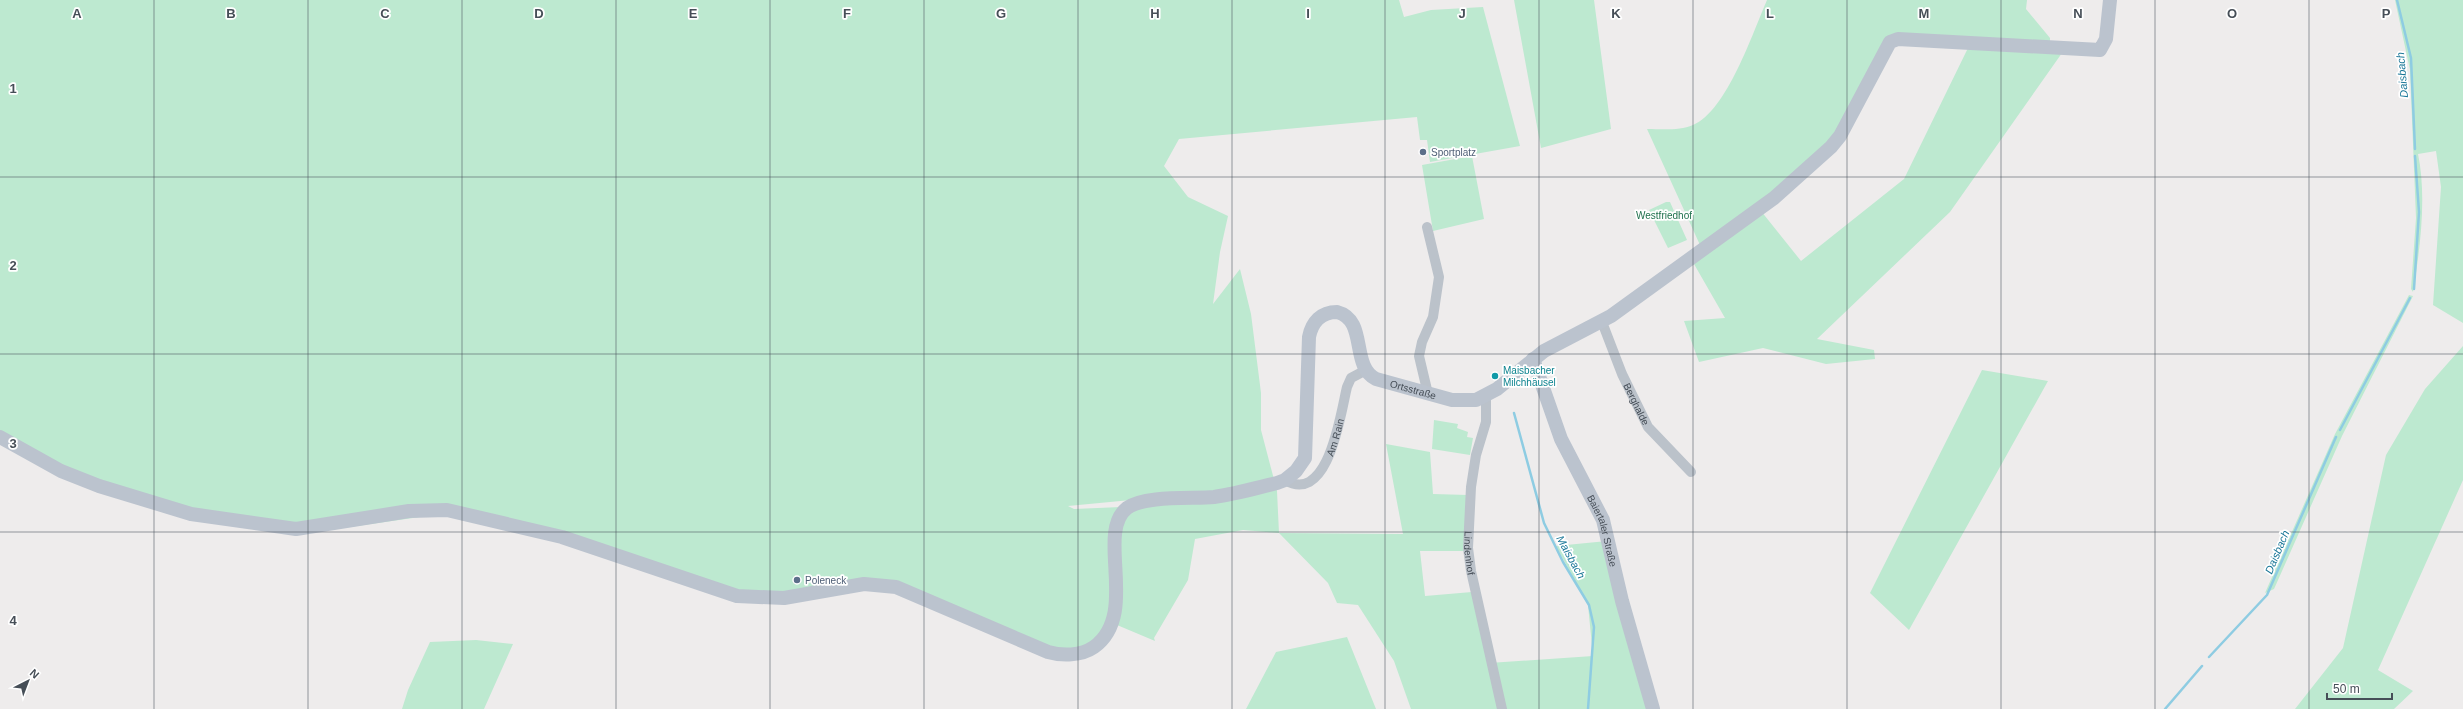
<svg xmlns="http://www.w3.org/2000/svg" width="2463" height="709" font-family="Helvetica,sans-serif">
<rect width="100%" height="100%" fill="#eeecec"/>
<!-- green -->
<path fill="#bde9d0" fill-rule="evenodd" d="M 0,0 L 1399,0 L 1404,17 L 1431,10 L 1483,7 L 1520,146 L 1430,162 L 1427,140 L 1420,140 L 1417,117 L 1179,139 L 1164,166 L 1188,197 L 1228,216 L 1220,252 L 1213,304 L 1240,269 L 1251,314 L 1261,393 L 1261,430 L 1277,491 L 1279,533 L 1403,534 L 1386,444 L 1430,452 L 1433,494 L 1468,495 L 1467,551 L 1420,551 L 1425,596 L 1472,592 L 1489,663 L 1593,656 L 1588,605 L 1556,546 L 1607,541 L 1650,709 L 1411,709 L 1394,661 L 1358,605 L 1337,603 L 1328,583 L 1279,533 L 1243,530 L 1195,539 L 1188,580 L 1154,638 L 1155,641 L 1117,625 C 1097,652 1094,663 1057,658 L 893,591 L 839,591 L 786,603 L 535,535 L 441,514 L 294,535 L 185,518 L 0,441 ZM 1131,500 L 1121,507 L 1074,509 L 1068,506 Z
M 1514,0 L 1594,0 L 1611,129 L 1541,148 Z
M 1767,0 L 2027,0 L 2026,9 L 2050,38 L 2050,43 L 1888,38 L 1830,144 L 1768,197 L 1700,245 L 1647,129 C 1661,129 1679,131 1693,125 C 1727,111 1753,32 1767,0 Z
M 2395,0 L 2463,0 L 2463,323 L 2433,305 L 2441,187 L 2436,151 L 2418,154 C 2427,197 2420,249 2413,292 L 2411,289 L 2416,218 L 2410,70 Z
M 1968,48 L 2062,53 L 1950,212 L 1817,339 L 1874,350 L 1875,359 L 1826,364 L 1763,348 L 1699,362 L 1684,321 L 1725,318 L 1694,264 L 1761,211 L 1801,261 L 1904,179 Z
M 1472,156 L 1484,219 L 1433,231 L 1422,165 Z
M 1666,202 L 1670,202 L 1687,240 L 1668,248 L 1649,210 Z
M 2409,295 L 2413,296 L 2342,436 L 2274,589 L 2265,593 L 2335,434 Z
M 2463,346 L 2463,480 L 2378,670 L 2413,691 L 2394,709 L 2295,709 L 2343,648 L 2386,455 L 2425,389 Z
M 1982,370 L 2048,381 L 1909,630 L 1870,593 Z
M 1434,420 L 1458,424 L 1457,428 L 1468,432 L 1467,437 L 1473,438 L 1470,455 L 1432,449 Z
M 1347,637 L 1376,709 L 1246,709 L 1276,652 Z
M 476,640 L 513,644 L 484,709 L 402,709 L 408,690 L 430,642 Z"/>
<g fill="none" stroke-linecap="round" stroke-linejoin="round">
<!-- stream -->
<path stroke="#8ecce2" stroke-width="2.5" d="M 2397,0 L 2411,58 L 2415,149
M 2414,289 L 2419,212 L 2415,156
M 1514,413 L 1544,523 L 1563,562 L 1589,605 L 1594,627 L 1588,709
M 2340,430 L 2410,298
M 2209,657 L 2267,595 L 2336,437
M 2165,709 L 2202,666"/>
<!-- street -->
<g stroke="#bbc2ca" stroke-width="10">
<path d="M 1427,227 L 1439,277 L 1433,317 L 1422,342 L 1419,356 L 1428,394"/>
<path id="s1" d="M 1602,322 L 1622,374 L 1648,427 L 1691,472"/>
<path id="s2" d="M 1486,396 L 1486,422 L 1476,455 L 1471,487 L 1468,548 L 1471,571 L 1502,709"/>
<path id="s3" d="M 1285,480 C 1329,506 1341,411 1347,387 L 1351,378 L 1366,370"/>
</g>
<!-- secondary -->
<g stroke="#bbc3ce" stroke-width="14">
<path id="s4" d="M 1533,359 L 1561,439 L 1603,520 L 1622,601 L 1653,709"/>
<path id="s5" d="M 0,437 L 61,471 L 99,486 L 191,514 L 296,529 L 409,511 L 447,510 L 562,537 L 737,596 L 784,598 L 864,584 L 896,587 L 1048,652 C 1062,656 1081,656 1094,647 C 1140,614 1095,533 1127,508 C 1145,495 1192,499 1214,497 C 1235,494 1256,488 1277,483 L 1285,480 L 1296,471 L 1305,458 L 1309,337 C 1312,322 1321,312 1337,312 C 1368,320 1350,366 1376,379 L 1452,400 L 1476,400 L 1497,389 L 1544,351 L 1611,316 L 1774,198 L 1831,147 L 1840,136 L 1890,42 L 1898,39 L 2100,50 L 2106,39 L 2110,0"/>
</g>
</g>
<!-- grid -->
<path fill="none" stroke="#464e57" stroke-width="1" stroke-opacity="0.55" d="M 154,0 L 154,709M 308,0 L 308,709M 462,0 L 462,709M 616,0 L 616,709M 770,0 L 770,709M 924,0 L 924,709M 1078,0 L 1078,709M 1232,0 L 1232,709M 1385,0 L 1385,709M 1539,0 L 1539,709M 1693,0 L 1693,709M 1847,0 L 1847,709M 2001,0 L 2001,709M 2155,0 L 2155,709M 2309,0 L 2309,709M 0,177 L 2463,177M 0,354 L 2463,354M 0,532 L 2463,532"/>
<!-- markers -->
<g fill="#5c6f8a" stroke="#fff" stroke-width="1.5">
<circle cx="1423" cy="152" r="4"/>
<circle cx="797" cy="580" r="4"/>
</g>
<circle fill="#0f9aa8" stroke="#fff" stroke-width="1.5" cx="1495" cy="376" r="4"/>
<g text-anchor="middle" stroke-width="3.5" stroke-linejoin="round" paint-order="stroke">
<!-- service labels -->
<g font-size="10" fill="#4e5e75" stroke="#fff" text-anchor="start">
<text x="1431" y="156">Sportplatz</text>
<text x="805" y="584">Poleneck</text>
</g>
<!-- park labels -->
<g font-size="10" fill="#1e704c" stroke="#fff">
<text x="1664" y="219">Westfriedhof</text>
</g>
<!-- culture labels -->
<g font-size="10" fill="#0d838f" stroke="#fff" text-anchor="start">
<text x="1503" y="374">Maisbacher<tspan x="1503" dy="12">Milchhäusel</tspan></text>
</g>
<!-- street labels -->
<g font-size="10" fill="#464e57" stroke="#fff">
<text dy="4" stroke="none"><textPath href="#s5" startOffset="1765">Ortsstraße</textPath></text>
<text dy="4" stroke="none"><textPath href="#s1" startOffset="89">Berghalde</textPath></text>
<text dy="4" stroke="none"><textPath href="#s3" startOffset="78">Am Rain</textPath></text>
<text dy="4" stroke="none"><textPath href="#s4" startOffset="186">Baiertaler Straße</textPath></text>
<text dy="4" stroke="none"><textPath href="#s2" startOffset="159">Lindenhof</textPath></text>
</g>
<!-- water labels -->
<g font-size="11" font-style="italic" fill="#197697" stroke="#fff">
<text transform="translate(2402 75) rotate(-95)" y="4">Daisbach</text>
<text transform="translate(2277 552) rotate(-67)" y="4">Daisbach</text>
<text transform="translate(1571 557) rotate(61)" y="4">Maisbach</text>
</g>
</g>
<g font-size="13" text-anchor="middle" font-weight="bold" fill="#464e57" stroke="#fff" stroke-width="3.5" stroke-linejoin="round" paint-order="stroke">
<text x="77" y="18">A</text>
<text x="231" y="18">B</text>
<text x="385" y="18">C</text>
<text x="539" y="18">D</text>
<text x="693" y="18">E</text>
<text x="847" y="18">F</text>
<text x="1001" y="18">G</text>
<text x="1155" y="18">H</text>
<text x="1308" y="18">I</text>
<text x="1462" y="18">J</text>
<text x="1616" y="18">K</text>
<text x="1770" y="18">L</text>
<text x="1924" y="18">M</text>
<text x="2078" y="18">N</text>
<text x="2232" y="18">O</text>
<text x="2386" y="18">P</text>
<text x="13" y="93">1</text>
<text x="13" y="270">2</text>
<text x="13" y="448">3</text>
<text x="13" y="625">4</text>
</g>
<!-- north arrow -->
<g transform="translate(28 681) rotate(42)" stroke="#ffffff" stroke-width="3" paint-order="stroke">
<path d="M0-3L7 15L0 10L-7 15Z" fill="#464e57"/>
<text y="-6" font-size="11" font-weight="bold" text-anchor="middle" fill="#464e57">N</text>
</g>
<!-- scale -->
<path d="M2327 693v6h65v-6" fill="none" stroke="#464e57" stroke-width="2"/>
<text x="2333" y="693" font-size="12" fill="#464e57" stroke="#ffffff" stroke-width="3" paint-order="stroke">50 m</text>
</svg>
